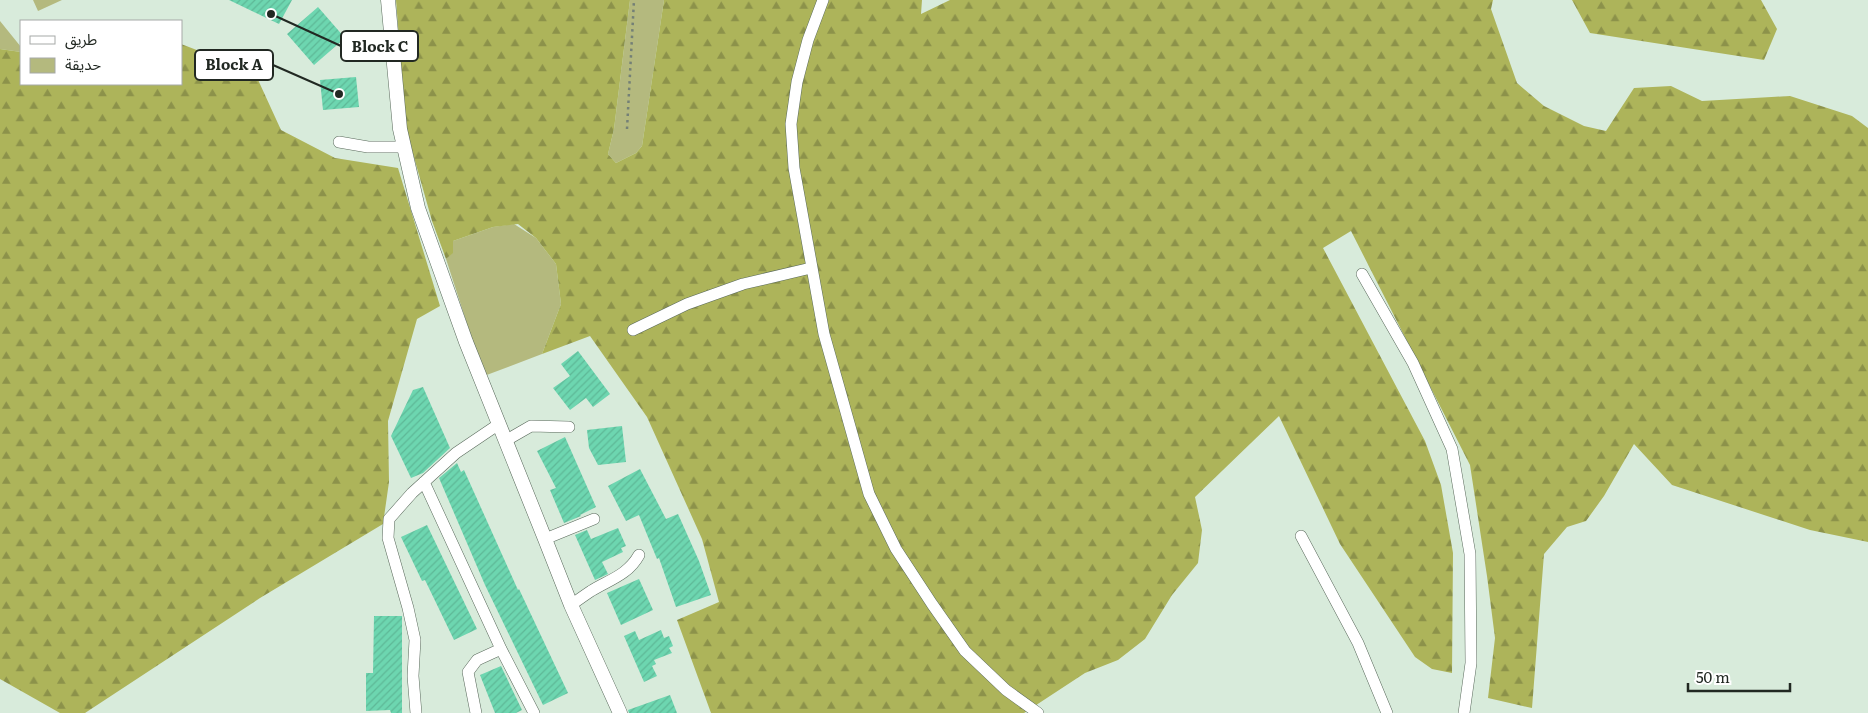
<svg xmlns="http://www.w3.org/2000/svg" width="1868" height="713" font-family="Literata,'Noto Sans Arabic',serif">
<defs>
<pattern id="forest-firs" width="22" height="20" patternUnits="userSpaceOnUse" patternTransform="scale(1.25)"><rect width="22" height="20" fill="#adb45a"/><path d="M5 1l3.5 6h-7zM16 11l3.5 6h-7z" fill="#8c924a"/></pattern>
<pattern id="building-hatch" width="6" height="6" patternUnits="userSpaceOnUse" patternTransform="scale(1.25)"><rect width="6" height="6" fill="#6dd6b0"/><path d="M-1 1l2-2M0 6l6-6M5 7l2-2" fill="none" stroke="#5eb897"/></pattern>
</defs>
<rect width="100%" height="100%" fill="#d8ebdb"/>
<!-- green -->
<path fill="#b4b97e" d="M 33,0 L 62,0 L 38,11 Z
M 630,0 L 664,0 L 642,146 L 636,153 L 616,163 L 608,154 L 614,129 Z
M 0,21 L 21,47 L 21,52 L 0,49 Z
M 514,224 L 536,238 L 556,264 L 561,304 L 542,354 L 484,376 L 446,259 L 452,253 L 453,241 L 493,227 Z"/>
<!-- forest -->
<path fill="url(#forest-firs)" d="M 396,0 L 630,0 L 614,129 L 608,154 L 616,163 L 636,153 L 642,146 L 664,0 L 922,0 L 921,14 L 950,0 L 1493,0 L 1491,9 L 1517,83 L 1544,106 L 1584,126 L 1606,131 L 1634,88 L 1671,86 L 1702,101 L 1790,96 L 1852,116 L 1868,128 L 1868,542 L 1810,530 L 1672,485 L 1634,444 L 1604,496 L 1586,521 L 1567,527 L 1544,554 L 1532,708 L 1488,698 L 1495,638 L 1487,576 L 1470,465 L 1351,231 L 1323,248 L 1425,441 L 1441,485 L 1453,553 L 1452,673 L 1432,669 L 1415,657 L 1340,544 L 1279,416 L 1195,497 L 1202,530 L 1198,563 L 1172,595 L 1145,639 L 1118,660 L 1085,673 L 1024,713 L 711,713 L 677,620 L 719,602 L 702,539 L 647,417 L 590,336 L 542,354 L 561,304 L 556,264 L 536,238 L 518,224 L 493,227 L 453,241 L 453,253 L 446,259 L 432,221 L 406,129 Z
M 1572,0 L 1761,0 L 1777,29 L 1764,60 L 1590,33 Z
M 181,44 L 223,60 L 249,60 L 281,130 L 335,158 L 398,168 L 440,306 L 417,319 L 388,421 L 389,482 L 383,524 L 260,598 L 85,713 L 60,713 L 0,679 L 0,49 L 21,52 L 21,84 L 181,84 Z"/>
<!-- building -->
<path fill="url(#building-hatch)" d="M 229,0 L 292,0 L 279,24 Z
M 318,7 L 345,38 L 314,65 L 287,34 Z
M 356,77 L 359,107 L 323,110 L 320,80 Z
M 578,351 L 610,394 L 593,407 L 586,398 L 570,410 L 553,388 L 570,376 L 561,364 Z
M 423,387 L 450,448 L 423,473 L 411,478 L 391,436 L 413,390 Z
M 622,426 L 626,462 L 598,465 L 589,448 L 587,430 Z
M 565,437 L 596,507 L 580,515 L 581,516 L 564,523 L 550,490 L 556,488 L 537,451 Z
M 457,463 L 461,472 L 464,470 L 518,590 L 519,589 L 568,693 L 543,705 L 485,585 L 439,478 Z
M 640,469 L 666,519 L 678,514 L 699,561 L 711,595 L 676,607 L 659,558 L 657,559 L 639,515 L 626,521 L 608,486 Z
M 427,525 L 477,629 L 454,640 L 425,580 L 422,581 L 401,537 Z
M 618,528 L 626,546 L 621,548 L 623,552 L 602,562 L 608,574 L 595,580 L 575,535 L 587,530 L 591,539 Z
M 639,579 L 653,610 L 621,625 L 607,593 Z
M 374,616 L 402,616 L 402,713 L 391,713 L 390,710 L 366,711 L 366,673 L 373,673 Z
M 661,630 L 664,638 L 669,636 L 673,646 L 669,648 L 672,653 L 654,660 L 656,664 L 652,666 L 657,676 L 644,682 L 624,636 L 635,631 L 639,640 Z
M 501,666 L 522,710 L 516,713 L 495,713 L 480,675 Z
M 670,695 L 677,713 L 629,713 L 628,710 Z"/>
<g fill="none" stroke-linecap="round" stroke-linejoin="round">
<!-- minor casing -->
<g stroke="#59695b" stroke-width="12">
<path id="minor" d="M 823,0 L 808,40 L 797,82 L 791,124 L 794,168 L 824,334 L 869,494 L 896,549 L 932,604 L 965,651 L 1006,690 L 1038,713
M 339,142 L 368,147 L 404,147
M 1362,274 L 1413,363 L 1452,449 L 1470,554 L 1471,663 L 1464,713
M 633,330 L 687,304 L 743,284 L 811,268
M 505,441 L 531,426 L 569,427
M 424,482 L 501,649 L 534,713
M 1301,536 L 1358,643 L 1387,713
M 545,539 L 594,519
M 571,605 C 578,600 585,595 591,591 C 609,580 628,575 639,555
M 416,713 L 413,676 L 415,640 L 408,608 L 388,538 L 389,519 L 412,493 L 456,453 L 499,424
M 476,713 L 468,672 L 477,660 L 501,649"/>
</g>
<!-- tertiary casing -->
<g stroke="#59695b" stroke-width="15">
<path id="tertiary" d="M 388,0 L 400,129 L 418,208 L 466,342 L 545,539 L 571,605 L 620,713"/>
</g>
<!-- path -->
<path stroke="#748076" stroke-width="2.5" stroke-dasharray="2.5 4" stroke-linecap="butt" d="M 627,129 L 634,0"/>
<!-- minor -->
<use href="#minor" stroke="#fff" stroke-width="11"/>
<!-- tertiary -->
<use href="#tertiary" stroke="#fff" stroke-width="14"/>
</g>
<!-- callouts -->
<path fill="none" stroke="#212822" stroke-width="2" d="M271 14L341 46M339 94L273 65"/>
<g fill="#212822" stroke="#fff" stroke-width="2">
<circle cx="271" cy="14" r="5"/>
<circle cx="339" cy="94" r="5"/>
</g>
<g fill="#fff" stroke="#212822" stroke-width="2">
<rect x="341" y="31" width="77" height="30" rx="5"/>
<rect x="195" y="50" width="78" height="30" rx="5"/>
</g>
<g font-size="15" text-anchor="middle" font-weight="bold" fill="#212822">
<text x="380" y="52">Block C</text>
<text x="234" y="70">Block A</text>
</g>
<!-- legend -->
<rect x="20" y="20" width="162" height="65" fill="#ffffff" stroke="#a6a9a7"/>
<rect x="30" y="36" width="25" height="8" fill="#ffffff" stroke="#a6a9a7"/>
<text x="65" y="45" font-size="15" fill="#212822">طريق</text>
<rect x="30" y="58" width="25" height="15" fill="#b4b97e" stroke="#a6a9a7"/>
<text x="65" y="70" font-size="15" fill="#212822">حديقة</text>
<!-- scale -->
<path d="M1688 683v8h102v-8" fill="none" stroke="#212822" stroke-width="2.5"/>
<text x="1696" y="683" font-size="15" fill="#212822" stroke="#ffffff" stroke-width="4" paint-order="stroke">50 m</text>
</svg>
